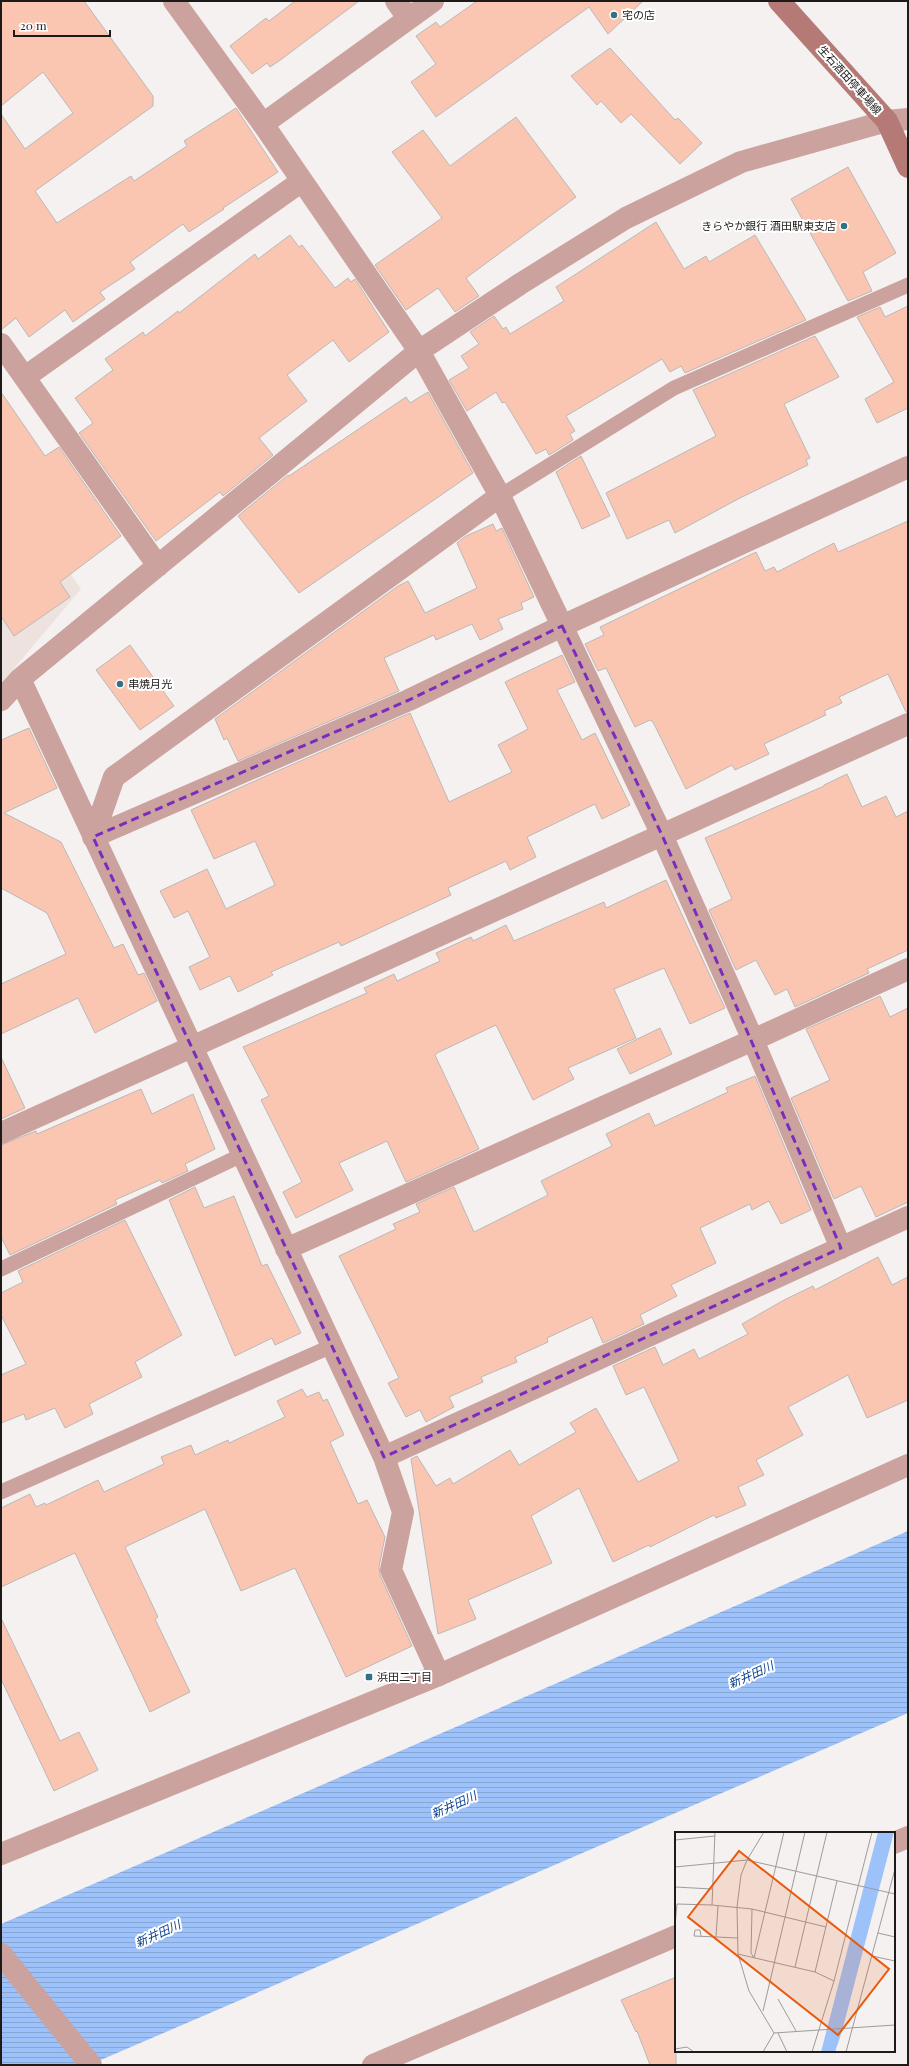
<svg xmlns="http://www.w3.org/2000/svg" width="909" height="2066" font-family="'Playfair Display','Noto Sans JP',serif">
<defs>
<pattern id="water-rules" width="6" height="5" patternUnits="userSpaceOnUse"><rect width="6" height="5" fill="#9dc1f9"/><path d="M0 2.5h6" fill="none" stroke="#87a5d5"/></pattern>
</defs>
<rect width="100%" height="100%" fill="#f4f1f0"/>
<!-- built -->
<path fill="#eee2de" d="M 1,475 L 81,589 L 1,684 Z"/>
<!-- water -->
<path fill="url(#water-rules)" d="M 908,1531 L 908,1713 L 89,2065 L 1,2065 L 1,1924 Z"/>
<!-- building -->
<path fill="#fac6b2" stroke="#bbb8b7" d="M 1,1 L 84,1 L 153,96 L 153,106 L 35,191 L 57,223 L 131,176 L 134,181 L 187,146 L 184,141 L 236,108 L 278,172 L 223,208 L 224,209 L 189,232 L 183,224 L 130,262 L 135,269 L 100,292 L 105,299 L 73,322 L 65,310 L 29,337 L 16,318 L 1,330 L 1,114 L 25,149 L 73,113 L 43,72 L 1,106 Z
M 295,1 L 359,1 L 279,61 L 270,67 L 267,63 L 252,74 L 230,46 L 266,18 L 269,21 Z
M 477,1 L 643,1 L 608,34 L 589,7 L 436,117 L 411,82 L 436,64 L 416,36 L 436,22 L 440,27 Z
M 610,48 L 675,120 L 678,118 L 702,143 L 680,164 L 631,114 L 621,123 L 601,101 L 597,105 L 571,76 Z
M 516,117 L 576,197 L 466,278 L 479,296 L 455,312 L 438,288 L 406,310 L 375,265 L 442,218 L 392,152 L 423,130 L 450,166 Z
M 848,167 L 896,253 L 863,272 L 872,291 L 848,301 L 791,199 Z
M 656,222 L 684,269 L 706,256 L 709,262 L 755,235 L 806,320 L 685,373 L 681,366 L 670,372 L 662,359 L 566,416 L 575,431 L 570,434 L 573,440 L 549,455 L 546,449 L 536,454 L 505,402 L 502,403 L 496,392 L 467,411 L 449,380 L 469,368 L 461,356 L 479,344 L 470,332 L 494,316 L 503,329 L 506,327 L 510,334 L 564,301 L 556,287 Z
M 290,235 L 299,247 L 302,245 L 335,288 L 348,278 L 351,282 L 355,279 L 389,332 L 349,362 L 333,340 L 287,375 L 307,401 L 259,438 L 273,455 L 223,496 L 220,492 L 156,541 L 79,433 L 93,423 L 75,398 L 113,370 L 105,359 L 143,332 L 145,336 L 178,311 L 179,313 L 255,254 L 258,259 Z
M 908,306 L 908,408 L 877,423 L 865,399 L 894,382 L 857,317 L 880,307 L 885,317 Z
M 815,336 L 839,377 L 784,404 L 810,458 L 806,460 L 808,465 L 740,498 L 675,533 L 669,520 L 627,539 L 606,493 L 716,436 L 693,390 Z
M 1,392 L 45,456 L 59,447 L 121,536 L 60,582 L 70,597 L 14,636 L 1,616 Z
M 428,392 L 473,473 L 299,593 L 238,516 L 288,475 L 289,476 L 406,397 L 410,403 Z
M 581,456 L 610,516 L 582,529 L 556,472 Z
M 908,521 L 908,712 L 906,712 L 888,674 L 839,697 L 842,703 L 824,711 L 826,715 L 764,744 L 769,754 L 735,770 L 732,765 L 686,789 L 653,722 L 650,720 L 635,727 L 606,668 L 598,671 L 585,644 L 604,635 L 600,627 L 756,552 L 765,571 L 774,567 L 777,572 L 834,543 L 838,552 Z
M 493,524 L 496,531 L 502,528 L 534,597 L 521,603 L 523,609 L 498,619 L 503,629 L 480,640 L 472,624 L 436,640 L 434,635 L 384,658 L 399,691 L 238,761 L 227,738 L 224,740 L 215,719 L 398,586 L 408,581 L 425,613 L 477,588 L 457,543 L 466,536 Z
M 130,645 L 174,706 L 140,730 L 96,670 Z
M 562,655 L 575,682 L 557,690 L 582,740 L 595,733 L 630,805 L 602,819 L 595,804 L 527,837 L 536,857 L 510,870 L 506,861 L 448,888 L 451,895 L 341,946 L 339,942 L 271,972 L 273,975 L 238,992 L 230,976 L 200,990 L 189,967 L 210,957 L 188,911 L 174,918 L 160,891 L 207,869 L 226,909 L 275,885 L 255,841 L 214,859 L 191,810 L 248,784 L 410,713 L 449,802 L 512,772 L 498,745 L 528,729 L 505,682 Z
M 29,728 L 57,788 L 4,813 L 61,842 L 114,948 L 123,944 L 138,975 L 144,973 L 157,1001 L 95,1033 L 78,998 L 1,1034 L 1,984 L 66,954 L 47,913 L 1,888 L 1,740 Z
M 847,774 L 862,807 L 886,796 L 896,817 L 908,811 L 908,950 L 867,969 L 869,973 L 795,1007 L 787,989 L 775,995 L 756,960 L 736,970 L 709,910 L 732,899 L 705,838 L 824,786 L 824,785 Z
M 666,880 L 725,1008 L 690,1024 L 664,968 L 614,989 L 636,1038 L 568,1068 L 574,1079 L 533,1100 L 496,1025 L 437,1053 L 435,1055 L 479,1149 L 406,1182 L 387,1141 L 339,1163 L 353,1190 L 296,1218 L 283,1192 L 302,1182 L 261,1100 L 269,1096 L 243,1047 L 367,993 L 364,988 L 394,974 L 397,981 L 440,961 L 436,953 L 471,937 L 473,941 L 506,925 L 514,941 L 604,902 L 606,908 Z
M 880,996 L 890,1017 L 908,1008 L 908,1202 L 876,1217 L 861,1186 L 834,1199 L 791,1098 L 830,1080 L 806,1029 Z
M 660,1028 L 672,1054 L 630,1074 L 617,1049 Z
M 1,1057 L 25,1108 L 1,1119 Z
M 755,1076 L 811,1210 L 781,1224 L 769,1201 L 752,1210 L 750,1204 L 700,1228 L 716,1263 L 671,1285 L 677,1296 L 640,1315 L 644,1324 L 603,1343 L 592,1317 L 547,1338 L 548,1342 L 515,1357 L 517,1362 L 481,1377 L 483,1382 L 449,1397 L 454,1407 L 426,1422 L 420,1410 L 406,1417 L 388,1383 L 399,1378 L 339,1256 L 396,1229 L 393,1224 L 420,1212 L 416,1204 L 454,1187 L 474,1232 L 548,1195 L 541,1181 L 612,1146 L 606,1134 L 649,1113 L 655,1126 L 728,1092 L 726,1088 Z
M 141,1089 L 152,1114 L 193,1094 L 215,1149 L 185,1164 L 188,1171 L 162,1183 L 160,1180 L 115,1200 L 117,1204 L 10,1255 L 1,1237 L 1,1145 L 36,1131 L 37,1134 Z
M 195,1187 L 204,1208 L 234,1196 L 262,1266 L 267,1264 L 301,1333 L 275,1345 L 272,1338 L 235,1356 L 169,1200 Z
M 125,1220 L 182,1335 L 135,1362 L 142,1377 L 89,1404 L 93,1414 L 65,1428 L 55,1408 L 26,1420 L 24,1414 L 1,1423 L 1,1375 L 26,1364 L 1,1315 L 1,1293 L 23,1282 L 18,1271 Z
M 878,1257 L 892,1285 L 908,1277 L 908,1400 L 867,1418 L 848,1375 L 788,1407 L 803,1435 L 756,1460 L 764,1475 L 738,1487 L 746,1505 L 716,1518 L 714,1515 L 650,1547 L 649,1545 L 613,1562 L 579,1488 L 531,1516 L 552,1563 L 468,1600 L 476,1619 L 438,1634 L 411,1459 L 417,1456 L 436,1486 L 450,1478 L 453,1484 L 510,1450 L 519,1465 L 576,1432 L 570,1423 L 596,1408 L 638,1482 L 679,1461 L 644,1387 L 626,1395 L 613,1366 L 655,1347 L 663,1365 L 694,1349 L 699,1359 L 748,1334 L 742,1324 L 784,1300 L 813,1286 L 815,1290 Z
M 302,1389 L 307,1397 L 319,1392 L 323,1401 L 327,1399 L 344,1435 L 330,1442 L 358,1504 L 367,1500 L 385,1537 L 379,1567 L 380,1575 L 412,1646 L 346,1677 L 295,1568 L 241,1591 L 205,1509 L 125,1547 L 158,1617 L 155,1619 L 190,1692 L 150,1712 L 75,1553 L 1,1587 L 1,1508 L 30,1494 L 36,1507 L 45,1503 L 46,1505 L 98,1480 L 104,1492 L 164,1464 L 161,1457 L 191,1445 L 195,1455 L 228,1440 L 229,1443 L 285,1417 L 277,1401 Z
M 1,1618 L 60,1741 L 79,1732 L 98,1770 L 54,1791 L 1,1679 Z
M 676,1977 L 676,2065 L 650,2065 L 637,2031 L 636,2032 L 621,2000 Z"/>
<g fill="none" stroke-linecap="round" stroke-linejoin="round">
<!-- service -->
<path stroke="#cba29d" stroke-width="15" d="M 500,496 L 674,388 L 908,285
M 1,1269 L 242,1155
M 1,1492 L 332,1346"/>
<!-- minor -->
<path stroke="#cba29d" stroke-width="22" d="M 174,1 L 263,124
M 396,1 L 408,18
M 433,1 L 263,124 L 419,351 L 500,496 L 662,835 L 753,1040 L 841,1248
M 1,344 L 158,566
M 25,377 L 302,181
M 500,496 L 114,777 L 93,837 L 409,700 L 562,626 L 908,467
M 20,679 L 384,1457 L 403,1512 L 391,1570 L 439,1675
M 1,700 L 20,679 L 419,351 L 520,284 L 626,218 L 741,162 L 887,121 L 908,119
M 1,1133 L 908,724
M 286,1249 L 753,1040 L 908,969
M 384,1457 L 908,1217"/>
<!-- tertiary -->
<path stroke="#cba29d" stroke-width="22" d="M 894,1843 L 908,1837
M 1,1854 L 439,1675 L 908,1465
M 1,1954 L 91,2065
M 373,2065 L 676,1936"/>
<!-- secondary -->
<path stroke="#b57a75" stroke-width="22" d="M 779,1 L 887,121 L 908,167"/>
</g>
<!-- marked area -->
<path fill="none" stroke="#7b2cbf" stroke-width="3" stroke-dasharray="8 5" stroke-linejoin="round" d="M 562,626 L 662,835 L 841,1248 L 384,1457 L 93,837 L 409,700 Z"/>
<!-- markers -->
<g fill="#307184" stroke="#fff" stroke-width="1.5">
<circle cx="614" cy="15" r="4"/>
<circle cx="844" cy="226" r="4"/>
<circle cx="120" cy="684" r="4"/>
<rect x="365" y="1673" width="8" height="8" rx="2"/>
</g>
<g text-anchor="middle" stroke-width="4" stroke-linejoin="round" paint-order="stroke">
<!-- poi labels -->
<g font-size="11" fill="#1c1b1a" stroke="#fff" text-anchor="start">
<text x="622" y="19">宅の店</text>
<text x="836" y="230" text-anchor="end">きらやか銀行 酒田駅東支店</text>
<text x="128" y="688">串焼月光</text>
<text x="377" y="1681">浜田二丁目</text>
</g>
<!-- street labels -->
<g font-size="11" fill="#1c1b1a" stroke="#fff">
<text transform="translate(850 80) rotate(48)" y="4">生石酒田停車場線</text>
</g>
<!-- water labels -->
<g font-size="12" font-style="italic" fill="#0b428f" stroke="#fff">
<text transform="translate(751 1675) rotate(-24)" y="4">新井田川</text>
<text transform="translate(454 1805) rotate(-24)" y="4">新井田川</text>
<text transform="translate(158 1934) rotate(-24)" y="4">新井田川</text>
</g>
</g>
<!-- overview -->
<g transform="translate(675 1832)">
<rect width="220" height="220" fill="#f4f1f0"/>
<path d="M 203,0 L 219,0 L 167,199 L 160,220 L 146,220 Z" fill="#9dc1f9"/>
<path fill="none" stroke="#9e9b9a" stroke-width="1" d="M 40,0 L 37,73 L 77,77 L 151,95M 89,0 L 72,28 L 66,43 L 62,75 L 63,122 L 74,159 L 99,201M 0,8 L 40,4M 0,35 L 72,28 L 220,62M 0,55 L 37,57M 77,77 L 76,121 L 79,126 L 109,0M 0,93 L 2,72 L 37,73M 203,101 L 220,105M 26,104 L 25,98 L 20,98 L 19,104 L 63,106M 41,105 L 43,74M 63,122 L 140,140 L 159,149M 197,124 L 220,129M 120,135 L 152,0M 140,140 L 162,49M 103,167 L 121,199M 88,179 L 130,0M 99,201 L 220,193M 103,201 L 112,220M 0,217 L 12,215 L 19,220M 88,220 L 99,201M 137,220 L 159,149 L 197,0M 171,220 L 220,37"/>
<path fill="#e8590c" fill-opacity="0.15" stroke="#e8590c" stroke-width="2" d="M 64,19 L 214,137 L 163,203 L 13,85 Z"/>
<rect width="220" height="220" fill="none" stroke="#1c1b1a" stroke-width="2"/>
</g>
<!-- border -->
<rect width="909" height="2066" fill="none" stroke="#1c1b1a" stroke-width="4"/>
<!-- scale -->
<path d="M14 30v6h96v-6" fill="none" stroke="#1c1b1a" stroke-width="2"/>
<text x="20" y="30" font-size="12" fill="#1c1b1a" stroke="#ffffff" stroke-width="3" paint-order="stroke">20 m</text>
</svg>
